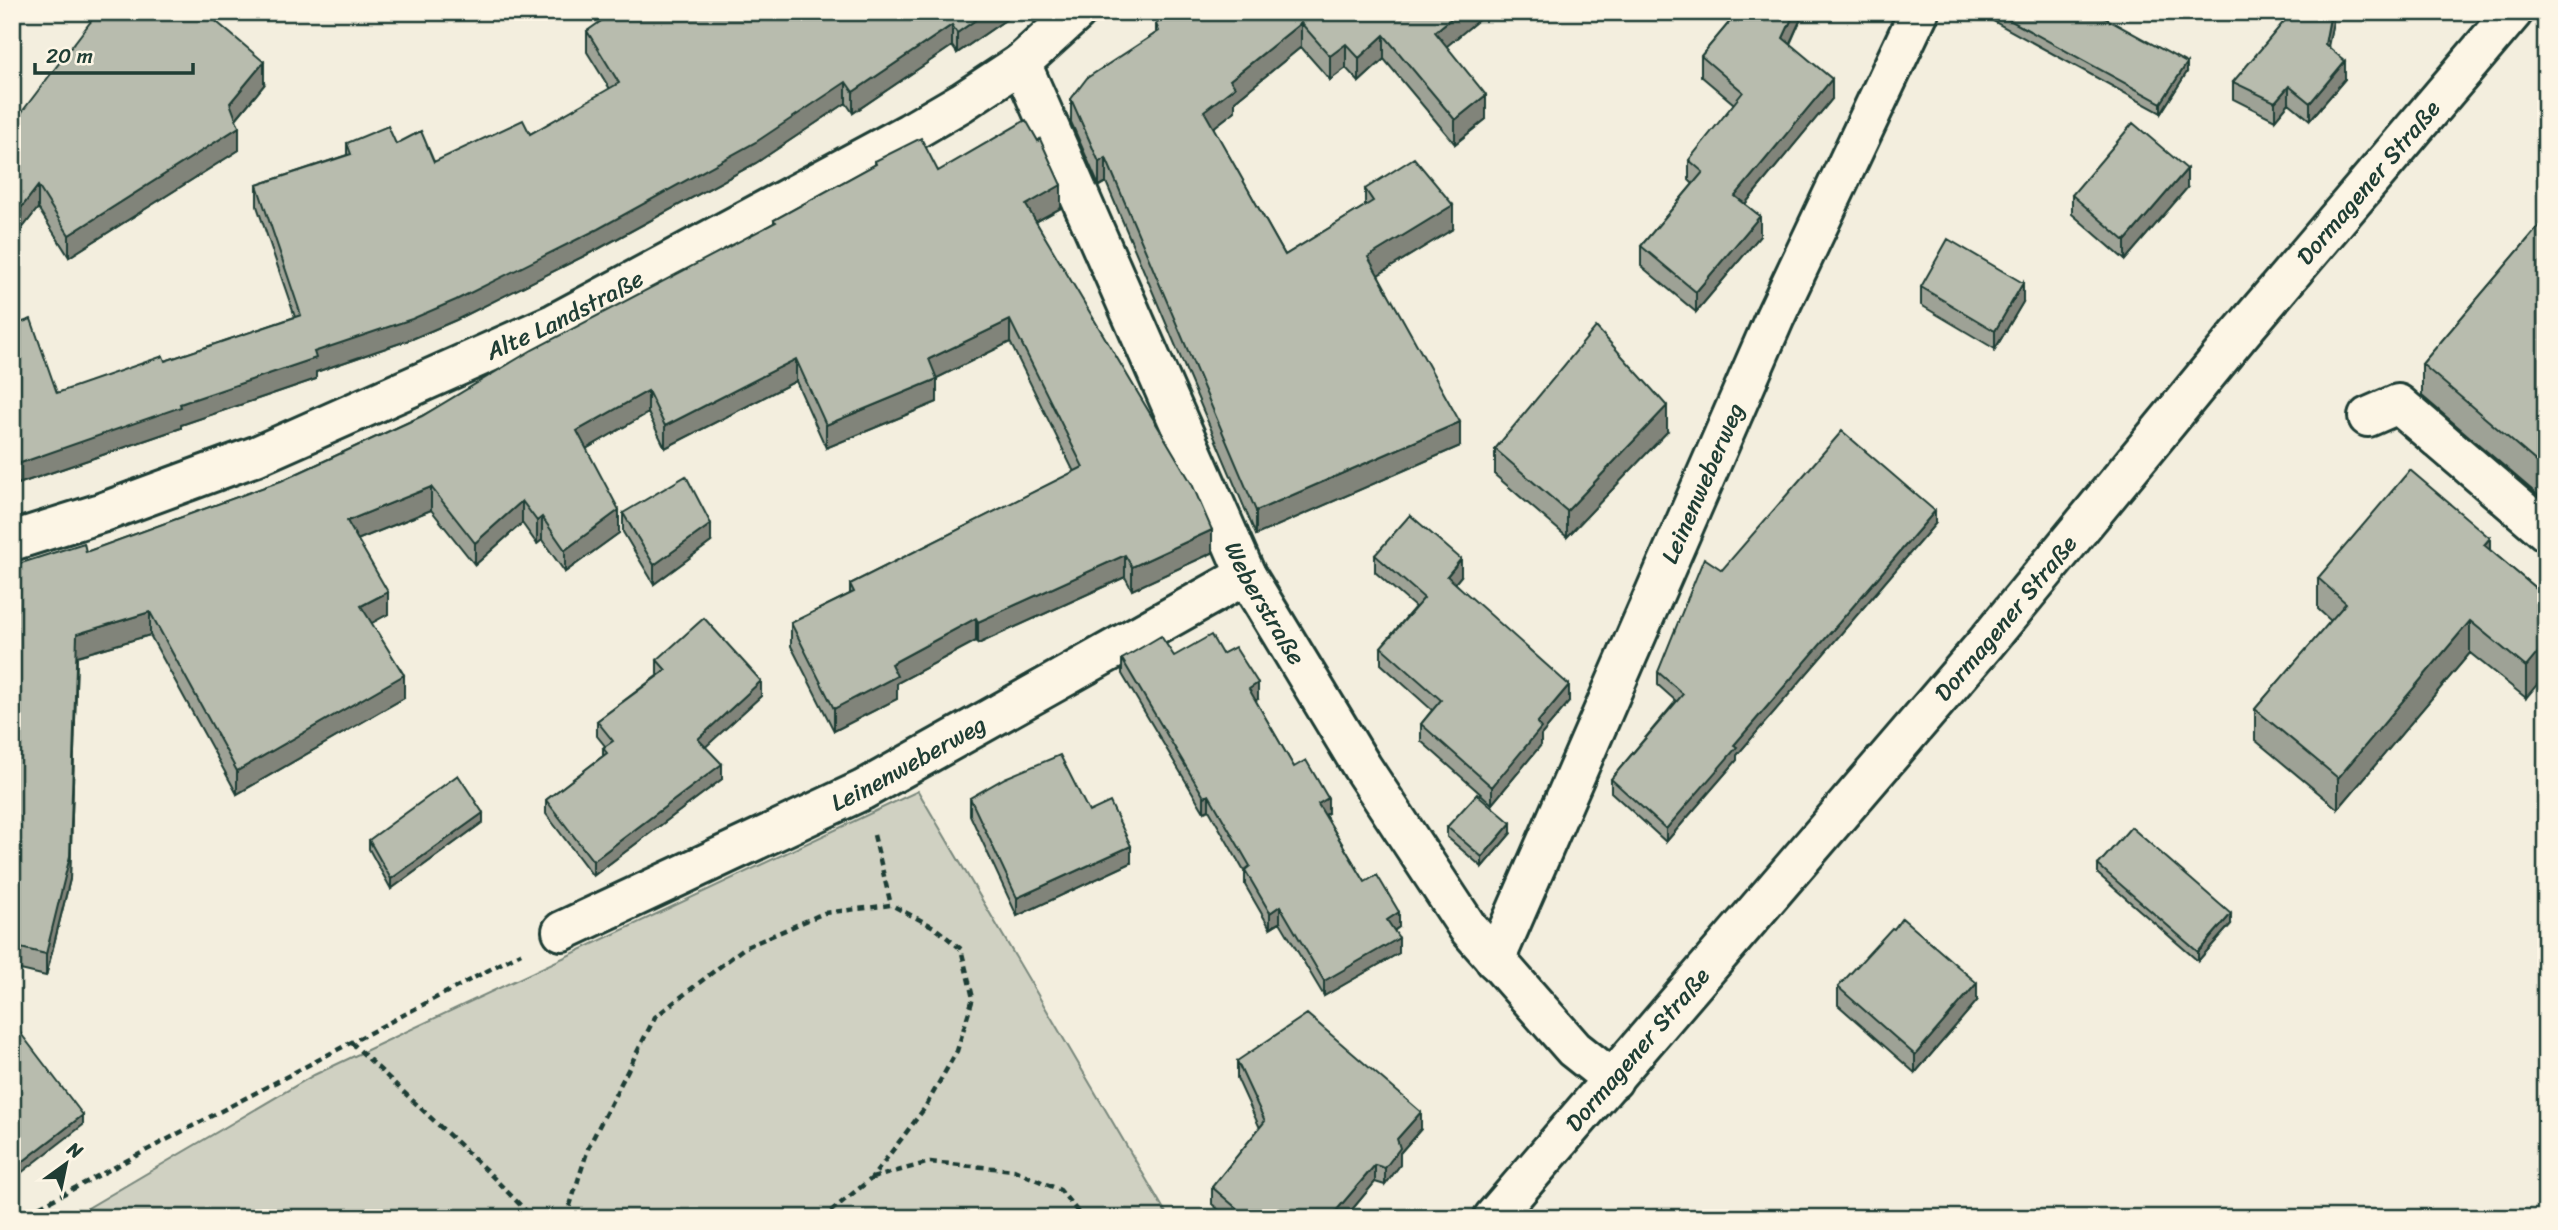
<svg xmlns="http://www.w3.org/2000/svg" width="2558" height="1230" font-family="Sriracha,sans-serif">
<rect width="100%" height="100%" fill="#f3eede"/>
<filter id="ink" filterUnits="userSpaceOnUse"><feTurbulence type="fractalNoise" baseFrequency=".0143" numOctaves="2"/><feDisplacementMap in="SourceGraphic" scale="14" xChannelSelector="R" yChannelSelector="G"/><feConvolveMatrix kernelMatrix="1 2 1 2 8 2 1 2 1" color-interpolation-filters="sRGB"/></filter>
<g filter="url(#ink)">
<!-- green -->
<path fill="#d0d1c2" stroke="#78877b" stroke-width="2" d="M 918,791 L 1169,1218 L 71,1218 L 314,1075 Z"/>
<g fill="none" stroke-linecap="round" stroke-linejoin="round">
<!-- minor casing -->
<g stroke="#1f3d34" stroke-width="44">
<g id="minor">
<path id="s1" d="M 1021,63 L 1246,575 L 1362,767 L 1468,928 L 1574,1049 L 1613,1080"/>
<path d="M 2368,417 L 2398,404 L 2546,531"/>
<path id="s2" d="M 12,541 L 101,513 L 256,456 L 555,323 L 909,133 L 962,102 L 1021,63 L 1077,12"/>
<path id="s3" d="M 562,931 L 863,790 L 1246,575"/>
<path id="s4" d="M 1495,960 L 1775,317 L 1919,12"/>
</g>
</g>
<!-- major casing -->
<g stroke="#1f3d34" stroke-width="44">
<g id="major">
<path id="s5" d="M 1493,1218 L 1986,643 L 2238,336 L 2513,12"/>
</g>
</g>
<!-- path -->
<path stroke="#1f3d34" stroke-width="4.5" stroke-dasharray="7 5" stroke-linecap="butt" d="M 874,835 L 891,905
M 351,1042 L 489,1173 L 533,1218
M 872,1178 L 930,1162 L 1014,1170 L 1060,1190 L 1083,1218
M 18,1218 L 521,953
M 566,1218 L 589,1146 L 655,1017 L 744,948 L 824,913 L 891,905 L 934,927 L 961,949 L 973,998 L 957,1051 L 924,1109 L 871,1179 L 822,1218"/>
<!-- minor -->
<use href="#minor" stroke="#fcf5e5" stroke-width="38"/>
<!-- major -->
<use href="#major" stroke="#fcf5e5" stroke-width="38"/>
</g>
<!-- wall -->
<path fill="#9ea296" stroke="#1f3d34" stroke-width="2" d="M 1017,12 L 957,53 L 952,46 L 853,113 L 846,103 L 756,163 L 598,249 L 456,320 L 412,339 L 316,372 L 316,379 L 181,425 L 181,428 L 12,486 L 12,326 L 57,393 L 165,361 L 295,317 L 257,206 L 257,185 L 347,155 L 347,143 L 396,144 L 434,162 L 530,134 L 610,89 L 587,52 L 587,31 Z
M 1170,12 L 1488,12 L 1446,46 L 1486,119 L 1455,144 L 1384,59 L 1359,82 L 1346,68 L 1330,80 L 1301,47 L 1235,101 L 1235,111 L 1213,128 L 1285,255 L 1365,206 L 1365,189 L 1453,229 L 1378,275 L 1460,446 L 1256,535 L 1106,182 L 1099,186 L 1071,122 L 1071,99 L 1156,33 L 1156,24 Z
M 1738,12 L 1804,12 L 1790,44 L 1832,99 L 1745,204 L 1760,236 L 1696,312 L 1641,266 L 1641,246 L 1693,184 L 1689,180 L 1689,160 L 1734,104 L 1701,76 L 1701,56 Z
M 1982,12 L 2094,12 L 2187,72 L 2161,113 L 1982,15 Z
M 2328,47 L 2345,79 L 2310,120 L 2289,103 L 2275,120 L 2233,99 L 2233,82 Z
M 264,85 L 236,119 L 239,150 L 69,257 L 38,208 L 21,230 L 12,224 L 12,125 Z
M 875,161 L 938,171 L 1061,208 L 1036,222 L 1212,553 L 1132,590 L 1125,577 L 978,644 L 976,641 L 897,683 L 897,699 L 834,731 L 791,646 L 791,623 L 850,594 L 850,584 L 1074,472 L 1010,342 L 937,378 L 937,402 L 826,448 L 796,381 L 665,448 L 648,413 L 586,449 L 619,533 L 565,572 L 542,540 L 537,544 L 522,523 L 475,565 L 431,510 L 357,540 L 388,614 L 371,623 L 404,698 L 237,794 L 150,635 L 77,656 L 70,879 L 46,976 L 12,968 L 12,797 L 86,552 L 281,481 L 422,416 L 774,223 L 774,220 L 875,165 Z
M 2187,188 L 2125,260 L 2072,214 L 2072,195 Z
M 2546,218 L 2546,502 L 2422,396 L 2422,364 Z
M 1921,287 L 2023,302 L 1995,349 L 1921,305 Z
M 1667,432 L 1567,537 L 1495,475 L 1495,449 Z
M 623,513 L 711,542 L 654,584 L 623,532 Z
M 1935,524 L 1737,755 L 1737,760 L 1666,842 L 1611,792 L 1611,779 L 1676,701 L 1658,685 L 1658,672 L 1722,570 Z
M 2490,550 L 2546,597 L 2526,698 L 2470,653 L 2338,809 L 2255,740 L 2255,709 L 2331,621 L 2318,609 L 2318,578 Z
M 1375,555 L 1461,576 L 1455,583 L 1569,702 L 1541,735 L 1541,745 L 1492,804 L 1421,741 L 1421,724 L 1432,710 L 1381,664 L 1381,647 L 1415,607 L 1375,572 Z
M 1222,654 L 1258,699 L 1255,700 L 1294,767 L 1328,813 L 1325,815 L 1365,882 L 1399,927 L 1394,931 L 1399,953 L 1324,996 L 1280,922 L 1270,928 L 1245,885 L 1245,873 L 1209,810 L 1204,812 L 1122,674 L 1122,659 Z
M 657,660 L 761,696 L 705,747 L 722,779 L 593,876 L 546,814 L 546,800 L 603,756 L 603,748 L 605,746 L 597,736 L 597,721 L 658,675 L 657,674 Z
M 970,798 L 1089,812 L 1131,863 L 1017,916 L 970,815 Z
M 483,822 L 391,889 L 369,849 L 369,840 Z
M 1447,827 L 1511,833 L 1482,867 L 1447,837 Z
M 2098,865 L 2231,924 L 2198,961 L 2098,874 Z
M 1838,987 L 1977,1001 L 1915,1073 L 1838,1005 Z
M 1237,1061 L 1421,1129 L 1400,1153 L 1400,1165 L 1385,1185 L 1375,1182 L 1345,1218 L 1228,1218 L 1212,1204 L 1212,1187 L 1260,1128 L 1237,1078 Z"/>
<!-- shaded-wall -->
<path fill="#81847a" stroke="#1f3d34" stroke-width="2" d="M 987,12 L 1017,12 L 957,53 L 957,33 Z
M 1459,12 L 1488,12 L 1435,56 L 1435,32 Z
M 1795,12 L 1804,12 L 1783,58 L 1783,38 Z
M 2331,12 L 2335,12 L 2325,62 L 2325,44 Z
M 1301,23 L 1301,47 L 1235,101 L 1235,111 L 1204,135 L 1204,111 L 1230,80 Z
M 952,25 L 952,46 L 853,113 L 853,92 Z
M 1384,35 L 1384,59 L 1359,82 L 1359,58 Z
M 1346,44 L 1346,68 L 1330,80 L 1330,56 Z
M 2345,61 L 2345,79 L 2310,120 L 2310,103 Z
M 264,62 L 264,85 L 230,126 L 230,103 Z
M 2187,63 L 2187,72 L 2161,113 L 2161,103 Z
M 1832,79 L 1832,99 L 1735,216 L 1735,196 Z
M 846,82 L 846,103 L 756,163 L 598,249 L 456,320 L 412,339 L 316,372 L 316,379 L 181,425 L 181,428 L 12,486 L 12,466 L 180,404 L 314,352 Z
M 2289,86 L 2289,103 L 2275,120 L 2275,102 Z
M 1486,95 L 1486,119 L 1455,144 L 1455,120 Z
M 239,127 L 239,150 L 69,257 L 69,235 Z
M 1106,158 L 1106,182 L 1099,186 L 1099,162 Z
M 2187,169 L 2187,188 L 2125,260 L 2125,241 Z
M 1061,185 L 1061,208 L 1026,227 L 1026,205 Z
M 38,186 L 38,208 L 21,230 L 21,208 Z
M 1453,205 L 1453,229 L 1368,281 L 1368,257 Z
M 1760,216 L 1760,236 L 1696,312 L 1696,292 Z
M 2023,283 L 2023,302 L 1995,349 L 1995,331 Z
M 1010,320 L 1010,342 L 929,382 L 929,359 Z
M 796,359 L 796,381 L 665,448 L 665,426 Z
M 937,379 L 937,402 L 826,448 L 826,425 Z
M 648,391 L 648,413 L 577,454 L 577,431 Z
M 1667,406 L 1667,432 L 1567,537 L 1567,511 Z
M 1460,422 L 1460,446 L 1256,535 L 1256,511 Z
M 431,487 L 431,510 L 347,544 L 347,521 Z
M 522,501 L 522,523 L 475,565 L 475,543 Z
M 619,510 L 619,533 L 565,572 L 565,550 Z
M 1935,511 L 1935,524 L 1737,755 L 1737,760 L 1666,842 L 1666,829 L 1734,745 Z
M 542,517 L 542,540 L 537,544 L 537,521 Z
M 711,524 L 711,542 L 654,584 L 654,565 Z
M 1212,530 L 1212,553 L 1132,590 L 1132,567 Z
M 2490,538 L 2490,569 L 2484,545 Z
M 1125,555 L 1125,577 L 978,644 L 978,622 Z
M 1461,559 L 1461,576 L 1447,593 L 1447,576 Z
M 388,592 L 388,614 L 361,629 L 361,606 Z
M 150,612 L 150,635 L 77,656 L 70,879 L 46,976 L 46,954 L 77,634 Z
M 2546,613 L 2546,674 L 2526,698 L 2526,667 L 2541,619 Z
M 976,618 L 976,641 L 897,683 L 897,699 L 834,731 L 834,709 L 891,664 Z
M 2470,621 L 2470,653 L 2338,809 L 2338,778 Z
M 17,649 L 17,671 L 12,673 L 12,650 Z
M 404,675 L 404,698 L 237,794 L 237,771 Z
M 761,681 L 761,696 L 698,754 L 698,739 Z
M 1258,683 L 1258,699 L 1249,704 L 1249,689 Z
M 1569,685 L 1569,702 L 1541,735 L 1541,745 L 1492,804 L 1492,787 L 1537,723 Z
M 722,764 L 722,779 L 593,876 L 593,861 Z
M 1209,795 L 1209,810 L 1204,812 L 1204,797 Z
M 1328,798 L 1328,813 L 1318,819 L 1318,804 Z
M 483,813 L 483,822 L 391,889 L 391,879 Z
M 1511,823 L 1511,833 L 1482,867 L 1482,857 Z
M 1131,846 L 1131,863 L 1017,916 L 1017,898 Z
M 1280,906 L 1280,922 L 1270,928 L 1270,913 Z
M 1399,912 L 1399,927 L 1387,935 L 1387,920 Z
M 2231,914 L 2231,924 L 2198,961 L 2198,952 Z
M 1399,938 L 1399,953 L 1324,996 L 1324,981 Z
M 1977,983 L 1977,1001 L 1915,1073 L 1915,1055 Z
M 1421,1112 L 1421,1129 L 1400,1153 L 1400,1165 L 1385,1185 L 1385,1168 L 1397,1139 Z
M 83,1115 L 83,1125 L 12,1180 L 12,1170 Z
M 1375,1165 L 1375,1182 L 1345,1218 L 1330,1218 Z"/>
<!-- building -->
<path fill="#b8bcae" stroke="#1f3d34" stroke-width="2" d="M 98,12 L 205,12 L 264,62 L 230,103 L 239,127 L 69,235 L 38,186 L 21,208 L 12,201 L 12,125 Z
M 614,12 L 987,12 L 957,33 L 952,25 L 853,92 L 846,82 L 756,142 L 598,229 L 456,300 L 412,319 L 314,352 L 316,358 L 180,404 L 181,407 L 12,466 L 12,326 L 31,319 L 57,393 L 163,356 L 165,361 L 301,315 L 257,185 L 351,154 L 347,143 L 388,126 L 396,144 L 421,131 L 434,162 L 523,120 L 530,134 L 619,83 L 587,31 Z
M 1170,12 L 1459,12 L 1435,32 L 1486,95 L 1455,120 L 1384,35 L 1359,58 L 1346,44 L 1330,56 L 1301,23 L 1230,80 L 1235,87 L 1204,111 L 1285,255 L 1373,201 L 1365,189 L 1414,158 L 1453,205 L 1368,257 L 1460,422 L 1256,511 L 1106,158 L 1099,162 L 1071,99 L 1087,78 L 1159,31 L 1156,24 Z
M 1738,12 L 1795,12 L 1783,38 L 1832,79 L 1735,196 L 1760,216 L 1696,292 L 1641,246 L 1703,172 L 1689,160 L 1743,92 L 1701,56 Z
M 1995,12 L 2094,12 L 2187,63 L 2161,103 Z
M 2292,12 L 2331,12 L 2325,44 L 2345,61 L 2310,103 L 2289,86 L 2275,102 L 2233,82 Z
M 1026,120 L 1038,141 L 1040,139 L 1061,185 L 1026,205 L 1192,484 L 1212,530 L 1132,567 L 1125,555 L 978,622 L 976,618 L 891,664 L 897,676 L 834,709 L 791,623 L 854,592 L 850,584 L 1083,467 L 1010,320 L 929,359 L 937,379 L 826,425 L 796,359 L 665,426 L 648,391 L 577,431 L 619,510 L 565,550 L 542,517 L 537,521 L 522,501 L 475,543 L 431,487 L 347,521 L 388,592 L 361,606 L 404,675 L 237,771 L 150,612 L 77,634 L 70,856 L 46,954 L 12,946 L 12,797 L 17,649 L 12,650 L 12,566 L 84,543 L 86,552 L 281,481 L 422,416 L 532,350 L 776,222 L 774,220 L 876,164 L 875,161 L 921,138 L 938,171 Z
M 2133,123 L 2187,169 L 2125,241 L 2072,195 Z
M 2546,218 L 2546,470 L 2422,364 Z
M 1948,239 L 2023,283 L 1995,331 L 1921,287 Z
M 1596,327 L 1667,406 L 1567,511 L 1495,449 Z
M 1842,431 L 1935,511 L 1734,745 L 1737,747 L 1666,829 L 1611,779 L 1683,694 L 1658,672 L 1704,558 L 1722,570 Z
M 2410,470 L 2490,538 L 2484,545 L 2546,597 L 2546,613 L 2541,619 L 2546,622 L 2546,643 L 2526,667 L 2470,621 L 2338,778 L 2255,709 L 2346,603 L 2318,578 Z
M 686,476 L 711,524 L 654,565 L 623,513 Z
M 1410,515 L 1461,559 L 1447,576 L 1569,685 L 1537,723 L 1541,728 L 1492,787 L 1421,724 L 1441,700 L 1381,647 L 1424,598 L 1375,555 Z
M 704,618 L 761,681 L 698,739 L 722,764 L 593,861 L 546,800 L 607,753 L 603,748 L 613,741 L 597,721 L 666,670 L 657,660 Z
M 1211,635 L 1222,654 L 1235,647 L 1258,683 L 1249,689 L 1294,767 L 1306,760 L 1328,798 L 1318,804 L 1365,882 L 1377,875 L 1399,912 L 1387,920 L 1399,938 L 1324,981 L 1280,906 L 1270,913 L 1245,870 L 1250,866 L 1209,795 L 1204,797 L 1122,659 L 1161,636 L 1174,656 Z
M 1060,755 L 1089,812 L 1110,802 L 1131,846 L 1017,898 L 970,798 L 1005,778 Z
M 458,775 L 483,813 L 391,879 L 369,840 Z
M 1477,794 L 1511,823 L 1482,857 L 1447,827 Z
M 2131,827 L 2231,914 L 2198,952 L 2098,865 Z
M 1902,918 L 1977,983 L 1915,1055 L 1838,987 L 1892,928 L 1894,929 Z
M 1307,1014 L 1421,1112 L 1397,1139 L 1400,1148 L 1385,1168 L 1375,1165 L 1330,1218 L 1248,1218 L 1212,1187 L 1265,1121 L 1237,1061 Z
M 12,1022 L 83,1115 L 12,1170 Z"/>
</g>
<g text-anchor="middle" stroke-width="5" stroke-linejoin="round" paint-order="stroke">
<!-- street labels -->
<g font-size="24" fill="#1f3d34" stroke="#fcf5e5">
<text dy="8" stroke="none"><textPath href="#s5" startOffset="1356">Dormagener Straße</textPath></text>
<text dy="8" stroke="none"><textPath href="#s2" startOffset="598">Alte Landstraße</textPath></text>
<text dy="8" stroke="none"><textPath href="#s4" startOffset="520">Leinenweberweg</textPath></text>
<text dy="8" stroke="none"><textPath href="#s1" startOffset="593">Weberstraße</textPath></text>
<text dy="8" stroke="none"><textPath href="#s5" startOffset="789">Dormagener Straße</textPath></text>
<text dy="8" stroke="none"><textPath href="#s3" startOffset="385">Leinenweberweg</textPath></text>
<text dy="8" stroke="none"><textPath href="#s5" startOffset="222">Dormagener Straße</textPath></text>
</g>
</g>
<!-- margin -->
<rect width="2558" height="1230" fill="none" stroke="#fcf5e5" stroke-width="42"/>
<rect x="21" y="21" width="2516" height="1188" fill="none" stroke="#1f3d34" stroke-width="2.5" filter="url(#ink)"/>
<!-- north arrow -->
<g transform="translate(66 1164) rotate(33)" stroke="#fcf5e5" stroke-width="5" paint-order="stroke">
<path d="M0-5L12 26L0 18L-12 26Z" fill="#1f3d34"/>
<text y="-10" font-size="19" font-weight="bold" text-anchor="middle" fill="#1f3d34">N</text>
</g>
<!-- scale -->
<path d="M35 63v10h158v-10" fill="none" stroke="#1f3d34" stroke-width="3.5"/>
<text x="46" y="63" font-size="21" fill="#1f3d34" stroke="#fcf5e5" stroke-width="5" paint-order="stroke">20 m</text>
</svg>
